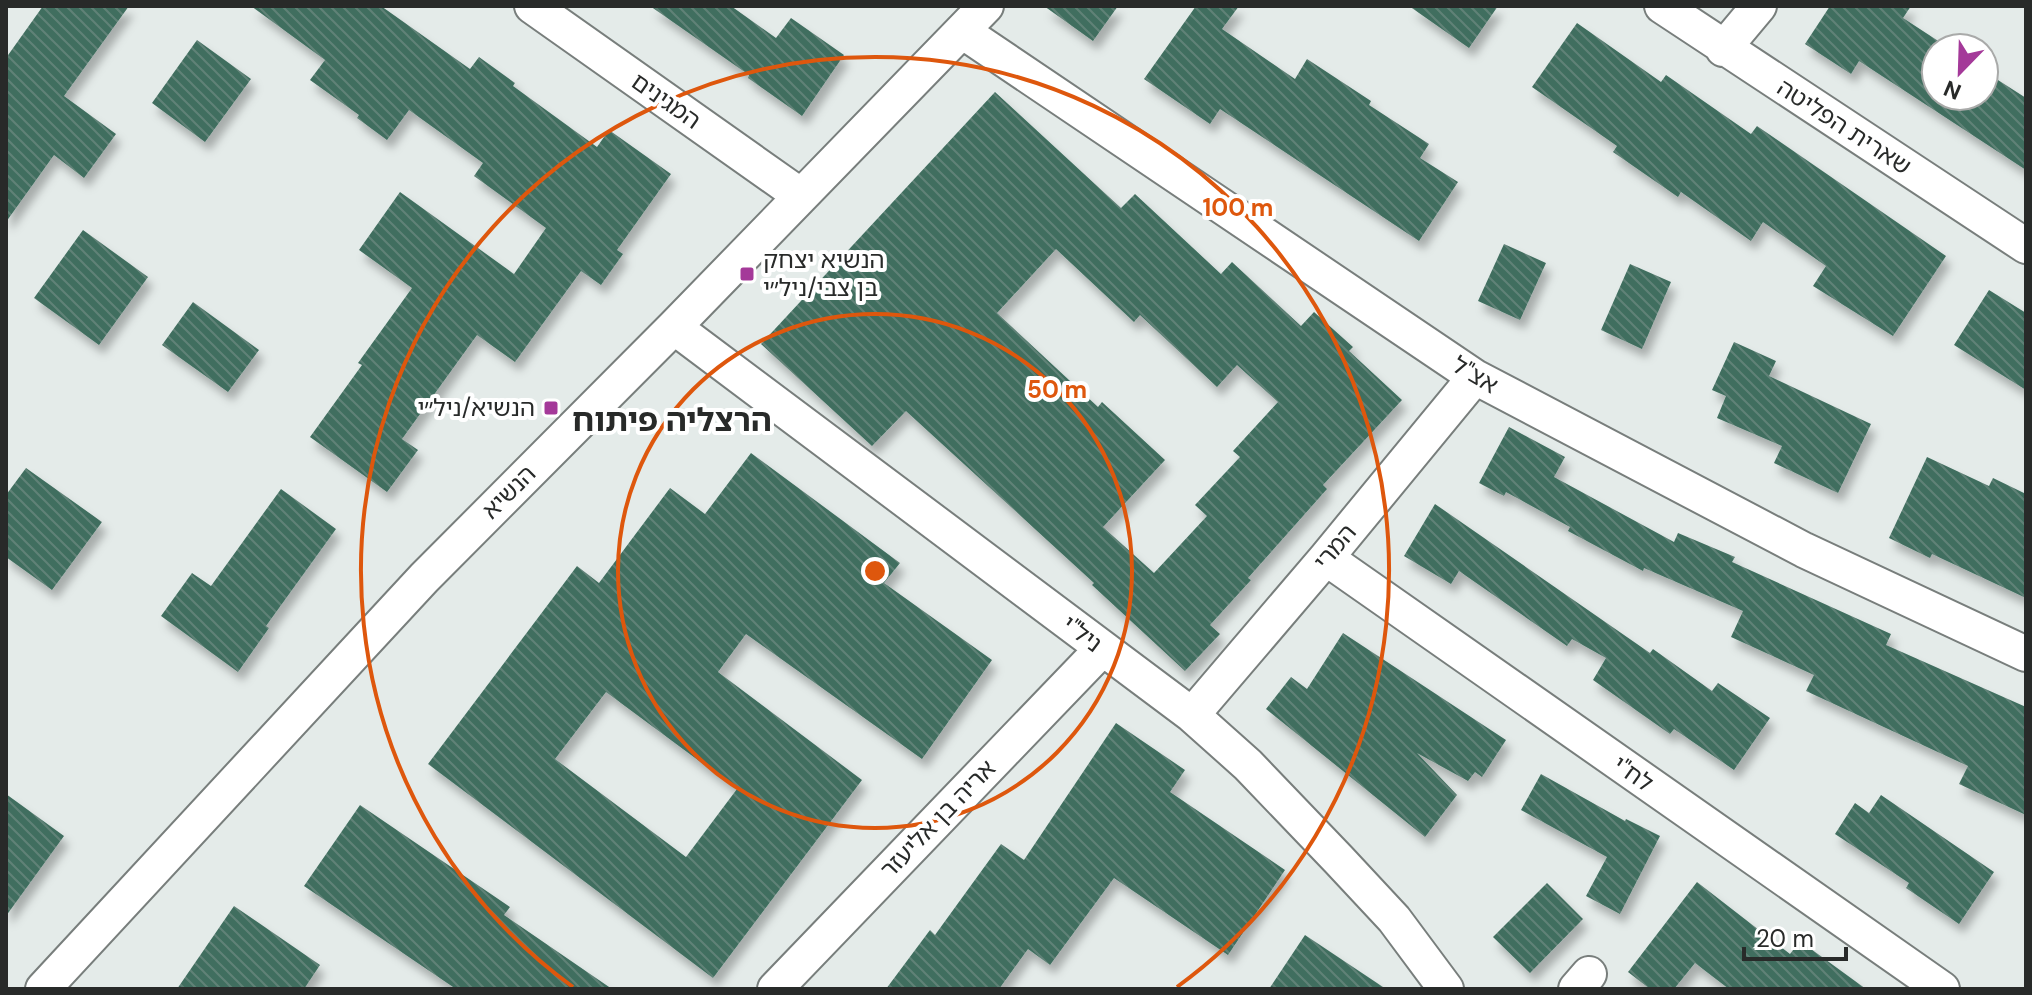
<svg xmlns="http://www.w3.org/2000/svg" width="2032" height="995" font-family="'DM Sans','Noto Sans Hebrew',sans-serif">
<defs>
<pattern id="building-back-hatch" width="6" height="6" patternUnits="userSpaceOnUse" patternTransform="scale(2)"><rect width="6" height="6" fill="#406e5f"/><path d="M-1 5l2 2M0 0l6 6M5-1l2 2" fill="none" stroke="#608277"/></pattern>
<filter id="shadow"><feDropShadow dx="5" dy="9" stdDeviation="4" flood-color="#0004"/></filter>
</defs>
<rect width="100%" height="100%" fill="#e4ebe9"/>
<!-- building -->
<path fill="url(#building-back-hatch)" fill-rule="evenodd" filter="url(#shadow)" d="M 43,6 L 129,6 L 64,96 L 116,134 L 84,178 L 54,155 L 6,222 L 6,58 Z
M 251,6 L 381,6 L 470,69 L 479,57 L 515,83 L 513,86 L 597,147 L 609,130 L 671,174 L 617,250 L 623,254 L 601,285 L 581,271 L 515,362 L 477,335 L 402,439 L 418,450 L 387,492 L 310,437 L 362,365 L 358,363 L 412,288 L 359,250 L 400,192 L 514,274 L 546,228 L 474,176 L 483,163 L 409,110 L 387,140 L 357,118 L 359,115 L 310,80 L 325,60 Z
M 650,6 L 731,6 L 776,38 L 791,18 L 844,55 L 802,116 L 748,78 L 749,75 Z
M 1044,6 L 1118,6 L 1093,41 Z
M 1196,6 L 1239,6 L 1222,29 L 1295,79 L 1307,59 L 1371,101 L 1369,105 L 1429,144 L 1420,158 L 1458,182 L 1419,241 L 1220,109 L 1210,124 L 1144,79 Z
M 1409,6 L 1498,6 L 1469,48 Z
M 1830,6 L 1911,6 L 1903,18 L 1949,48 L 1936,48 L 1936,96 L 1984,96 L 1984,71 L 2026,98 L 2026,170 L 1859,61 L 1851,74 L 1805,44 Z
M 1577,23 L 1661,82 L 1666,75 L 1751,134 L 1757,126 L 1946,256 L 1893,336 L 1813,286 L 1826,266 L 1763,222 L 1751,241 L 1681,192 L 1678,197 L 1613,152 L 1617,146 L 1532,87 Z
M 197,40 L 251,79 L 205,142 L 152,103 Z
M 995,92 L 1121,208 L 1135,194 L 1221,274 L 1232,262 L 1301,326 L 1314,312 L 1353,347 L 1349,351 L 1402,400 L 1323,485 L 1327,489 L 1248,578 L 1251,580 L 1210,625 L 1220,634 L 1185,671 L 1092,585 L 1094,583 L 906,411 L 872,446 L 761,344 ZM 1056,249 L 1134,322 L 1140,315 L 1217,387 L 1237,365 L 1278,402 L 1233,451 L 1240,457 L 1195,505 L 1207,516 L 1154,573 L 1103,527 L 1165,460 L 1102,402 L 1098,407 L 997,313 Z
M 83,230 L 148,277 L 99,345 L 34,298 Z
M 1504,244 L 1546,263 L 1520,320 L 1478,301 Z
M 1630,264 L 1671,282 L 1642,349 L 1601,330 Z
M 1989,290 L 2026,313 L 2026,390 L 1954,345 Z
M 193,302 L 259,350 L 228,392 L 162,345 Z
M 1734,342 L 1776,361 L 1769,376 L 1871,424 L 1838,493 L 1774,463 L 1782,446 L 1717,418 L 1726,396 L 1712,390 Z
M 1509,427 L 1565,457 L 1554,477 L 1674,542 L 1678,533 L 1735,557 L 1732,562 L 1891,634 L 1886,645 L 2026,707 L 2026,815 L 1959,784 L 1968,766 L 1806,691 L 1814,675 L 1731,637 L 1743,611 L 1644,568 L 1643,571 L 1568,531 L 1570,527 L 1506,492 L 1504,496 L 1479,483 Z
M 751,453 L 900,563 L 884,583 L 992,660 L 922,759 L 746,634 L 718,672 L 862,780 L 713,978 L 428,764 L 577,566 L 599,583 L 670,488 L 705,514 ZM 606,692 L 737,789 L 686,857 L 555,759 Z
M 1927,457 L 1989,486 L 1993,478 L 2026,494 L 2026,598 L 1932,554 L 1930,558 L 1889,538 Z
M 26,468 L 102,522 L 52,590 L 6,557 L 6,495 Z
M 281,489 L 336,529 L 266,626 L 269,628 L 238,672 L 161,616 L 192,573 L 211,586 Z
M 1435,504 L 1650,653 L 1653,649 L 1712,691 L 1718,683 L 1770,718 L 1734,770 L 1674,729 L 1670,734 L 1593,680 L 1606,658 L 1572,639 L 1567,646 L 1459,571 L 1451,584 L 1404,556 Z
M 1343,633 L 1506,740 L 1482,777 L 1475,772 L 1468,781 L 1417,753 L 1457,795 L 1425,837 L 1266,709 L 1291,677 L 1307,689 Z
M 1116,723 L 1185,770 L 1170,792 L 1285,870 L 1228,955 L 1114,878 L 1050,965 L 1028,949 L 999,989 L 886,989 L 930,930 L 935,935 L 1001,844 L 1024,860 Z
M 1541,774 L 1625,821 L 1626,819 L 1660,836 L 1620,914 L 1586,896 L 1607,857 L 1521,810 Z
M 6,794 L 64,836 L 6,916 Z
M 1881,795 L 1994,872 L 1959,924 L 1906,888 L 1909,883 L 1835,834 L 1855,803 L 1869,813 Z
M 360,805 L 510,907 L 504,915 L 612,989 L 456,989 L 304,886 Z
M 1697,882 L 1790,954 L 1800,941 L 1866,989 L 1729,989 L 1695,963 L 1674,989 L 1650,989 L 1628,972 Z
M 1547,883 L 1583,919 L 1530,973 L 1493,937 Z
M 234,906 L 320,965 L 304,989 L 177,989 Z
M 1305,935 L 1386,989 L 1269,989 Z"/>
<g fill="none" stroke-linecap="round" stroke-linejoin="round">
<!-- minor casing -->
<g stroke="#787e7c" stroke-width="38">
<path id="minor" d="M 532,6 L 801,196
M 1662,6 L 2026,246
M 962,31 L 1475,377 L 1804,550 L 2026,654
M 1723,49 L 1759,6
M 674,327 L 1192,715 L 1248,765 L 1339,860 L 1394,919 L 1446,989
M 1326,558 L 1942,989
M 1192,715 L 1326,558 L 1475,377
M 43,989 L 424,578 L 674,327 L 986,6
M 775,989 L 1102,649
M 1576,989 L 1589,974"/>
</g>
<!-- minor -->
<use href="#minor" stroke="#fff" stroke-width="34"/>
</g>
<!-- distance rings -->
<g fill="none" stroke="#de570d" stroke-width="4">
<circle cx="875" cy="571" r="257"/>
<path d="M573 987A514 514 0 1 1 1177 987"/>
</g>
<!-- markers -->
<g fill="#a43999" stroke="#fff" stroke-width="3">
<rect x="739" y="266" width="16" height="16" rx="4"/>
<rect x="543" y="400" width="16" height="16" rx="4"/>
</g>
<g text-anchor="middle" stroke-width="8" stroke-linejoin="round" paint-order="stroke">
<!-- street labels -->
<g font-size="24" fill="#282a29" stroke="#fff">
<text transform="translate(666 101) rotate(35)" y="8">המגינים</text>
<text transform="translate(1844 127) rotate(33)" y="8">שארית הפליטה</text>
<text transform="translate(1475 375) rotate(31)" y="8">אצ"ל</text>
<text transform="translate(509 492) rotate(-45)" y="8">הנשיא</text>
<text transform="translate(1335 547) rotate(-50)" y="8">המרי</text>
<text transform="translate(1082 634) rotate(37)" y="8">ניל"י</text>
<text transform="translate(1633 774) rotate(35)" y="8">לח"י</text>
<text transform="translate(938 819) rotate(-46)" y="8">אריה בן אליעזר</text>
</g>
<!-- poi labels -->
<g font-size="24" fill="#282a29" stroke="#fff" text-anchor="start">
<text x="763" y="268">הנשיא יצחק<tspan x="763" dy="28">בן צבי/ניל״י</tspan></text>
<text x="535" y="416" text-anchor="end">הנשיא/ניל״י</text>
</g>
<!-- district labels -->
<g font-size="32" font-weight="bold" fill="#282a29" stroke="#fff">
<text x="672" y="431">הרצליה פיתוח</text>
</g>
</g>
<circle cx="875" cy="571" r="12" fill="#de570d" stroke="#fff" stroke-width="4"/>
<g font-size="24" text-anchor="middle" font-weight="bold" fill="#de570d" stroke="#fff" stroke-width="8" stroke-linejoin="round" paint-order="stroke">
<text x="1238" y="216">100 m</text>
<text x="1057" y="398">50 m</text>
</g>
<!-- border -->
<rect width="2032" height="995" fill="none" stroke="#282a29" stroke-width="16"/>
<!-- north arrow -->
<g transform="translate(1960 72) rotate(203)"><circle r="38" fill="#ffffff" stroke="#a9aaa9" stroke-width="2"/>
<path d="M0-6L14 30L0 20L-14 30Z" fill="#a43999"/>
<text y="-12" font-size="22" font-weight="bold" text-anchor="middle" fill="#282a29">N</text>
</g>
<!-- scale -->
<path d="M1744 947v12h102v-12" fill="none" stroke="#282a29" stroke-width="4"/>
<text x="1756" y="947" font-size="24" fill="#282a29" stroke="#ffffff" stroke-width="6" paint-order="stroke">20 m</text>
</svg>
